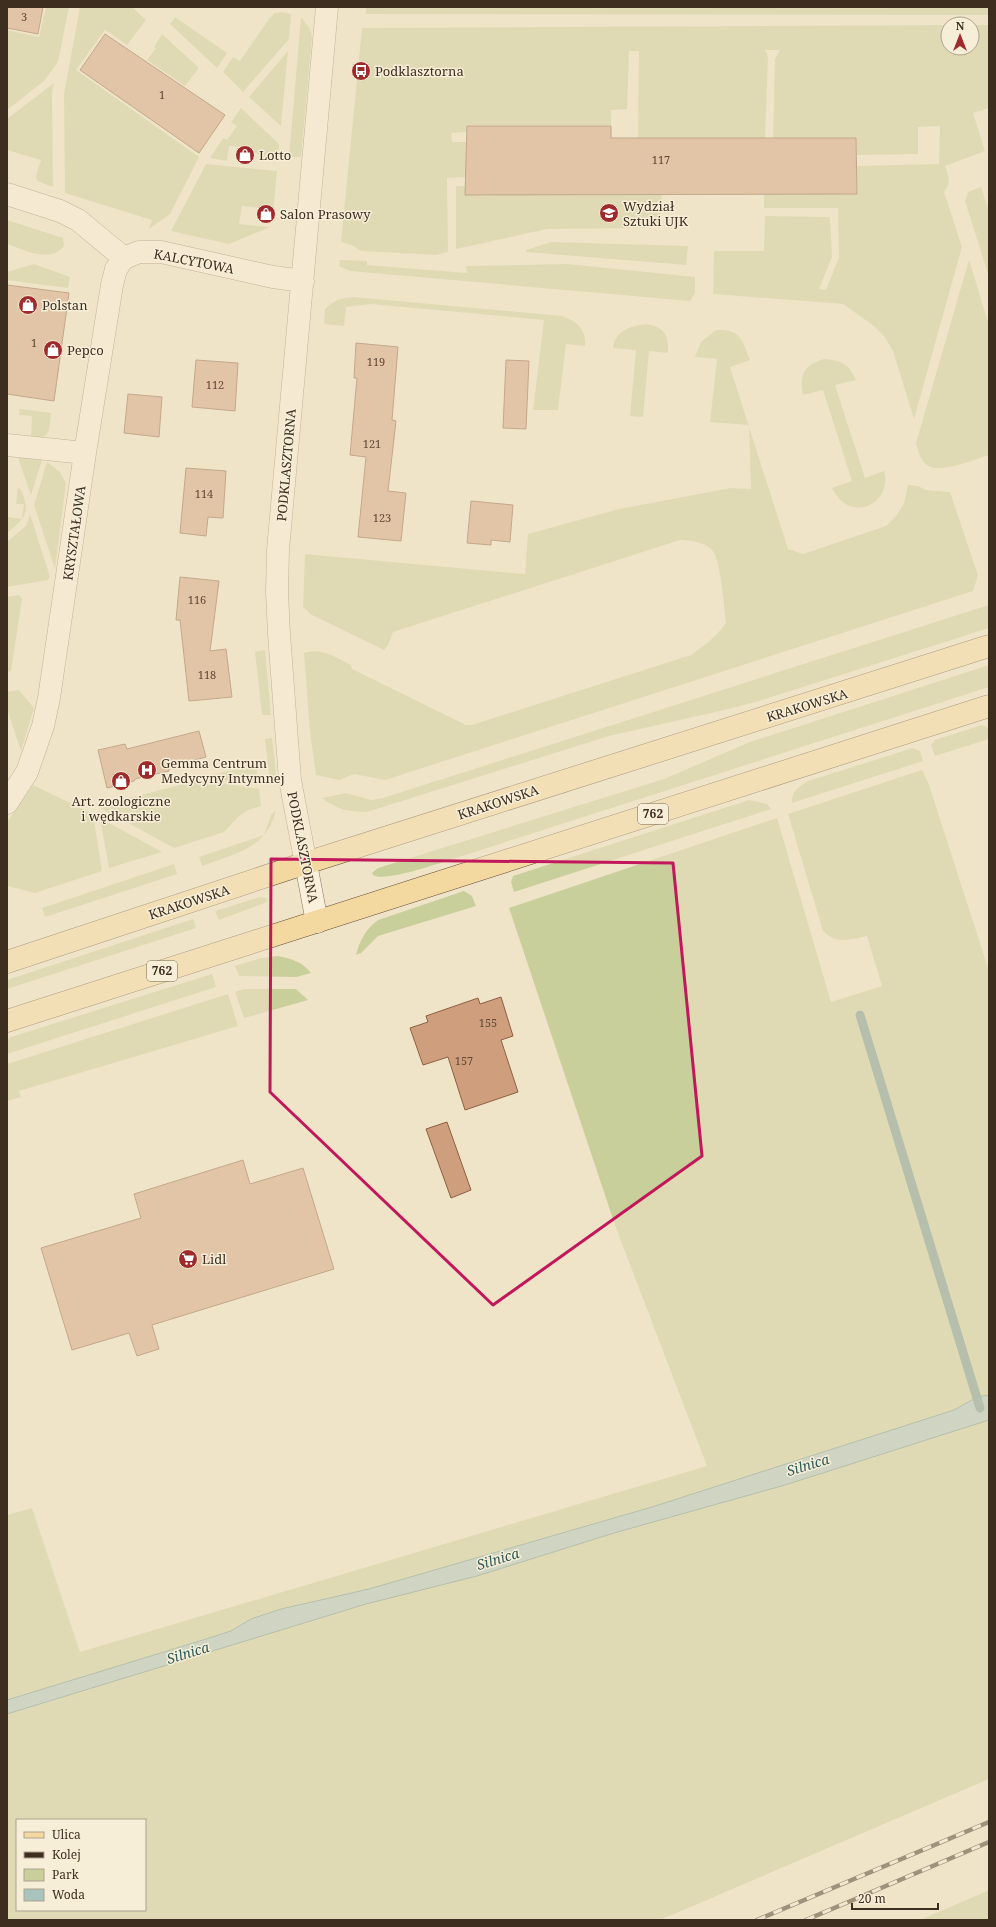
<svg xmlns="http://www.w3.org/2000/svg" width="996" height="1927" font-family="'Noto Serif',serif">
<rect width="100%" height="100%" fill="#f0e4c8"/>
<!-- green -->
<path fill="#c9cf9b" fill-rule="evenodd" d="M 46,7 L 69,7 L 58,62 L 44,81 L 7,110 L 7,30 L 39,37 Z
M 80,7 L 132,7 L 146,20 L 127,45 L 105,30 L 76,70 L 199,157 L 170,214 L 149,229 L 152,220 L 65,193 L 64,94 Z
M 366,7 L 989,7 L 989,15 L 366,14 Z
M 281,12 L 291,14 L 289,39 L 243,92 L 223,72 L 233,57 L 240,61 L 269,19 L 275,13 Z
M 175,17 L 227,53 L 217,68 L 170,24 Z
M 301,17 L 310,29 L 312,38 L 301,157 L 289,157 Z
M 948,25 L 948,48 L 972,48 L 972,25 L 989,25 L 989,108 L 973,113 L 985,151 L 945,166 C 949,177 951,183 944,192 L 962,247 L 914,419 L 893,351 L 884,336 L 874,326 L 843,304 L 713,294 L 714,251 L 764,251 L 765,216 L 830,217 L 832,257 L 819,289 L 826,290 L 839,257 L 838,208 L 764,208 L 764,194 L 857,193 L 857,166 L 939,164 L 940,126 L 918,127 L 918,154 L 857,155 L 856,138 L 773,138 L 775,59 L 780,50 L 764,50 L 767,53 L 768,59 L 765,138 L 638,138 L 639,51 L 629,51 L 627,109 L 611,110 L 611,125 L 467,125 L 467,132 L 451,133 L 452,142 L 466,142 L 466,177 L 447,178 L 448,252 L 436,255 L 361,251 L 352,245 L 341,242 L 362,28 Z
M 162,34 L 199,68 L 185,86 L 147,60 L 156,48 L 154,47 Z
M 288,51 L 281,126 L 249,97 Z
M 54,83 L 52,93 L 53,187 L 37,181 L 36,176 L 41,160 L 7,150 L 7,119 Z
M 241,108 L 279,144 L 278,160 L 261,158 L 257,153 L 254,153 L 254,148 L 229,146 L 227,161 L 210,158 L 223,138 L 227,140 L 237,126 L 231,122 Z
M 206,164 L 277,171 L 273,211 L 271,211 L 271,209 L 242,206 L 239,224 L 270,227 L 229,244 L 171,231 Z
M 456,186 L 662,194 C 661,206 663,223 650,228 L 547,229 L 456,249 Z
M 981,187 L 989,211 L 989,277 L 965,201 L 968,192 Z
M 7,220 L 63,238 L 64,246 C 50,264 25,250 7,244 Z
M 551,242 L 688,246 L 686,265 L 526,252 L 526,250 Z
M 340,260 L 367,261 L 367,265 L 467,273 L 466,266 L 568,264 L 695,277 L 695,293 L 690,301 L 350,271 L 339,266 Z
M 969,260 L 989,325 L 989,455 C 975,459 939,475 927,465 C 920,460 918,450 916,443 Z
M 34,264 L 70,277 L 68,288 L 7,280 L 7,272 Z
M 353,297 L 562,316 C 577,321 587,330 585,346 L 566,344 L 558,410 L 533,410 L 544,320 L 371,304 L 346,307 L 344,326 L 324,324 L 325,309 C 334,300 341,298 353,297 Z
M 646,324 C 664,327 669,334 668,353 L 649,351 L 643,417 L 630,416 L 636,350 L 613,348 C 615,331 630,326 646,324 Z
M 716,330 C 741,329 742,339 750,360 L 730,367 L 788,549 L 803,554 L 886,526 L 897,515 L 904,503 L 908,485 L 918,486 L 926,490 L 950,492 L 978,575 L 973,591 L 385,780 L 354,774 L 339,780 L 316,775 L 310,733 L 304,653 C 321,647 336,657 351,665 L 352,669 L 466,725 L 472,725 L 691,655 C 705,645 716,637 726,623 C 724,608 721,559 712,550 C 703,541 692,541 680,540 L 393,632 L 388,645 L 384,650 L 312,615 L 303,607 L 305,554 L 525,574 L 528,534 L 619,509 L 731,488 L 751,489 L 749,425 L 710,422 L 717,359 L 695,357 L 701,342 Z
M 824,359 C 841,360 849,364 856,380 L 835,385 L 865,478 L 884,471 C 893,504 850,525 832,488 L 852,481 L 823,390 L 803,395 C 799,375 804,365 824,359 Z
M 20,409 L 51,413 C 49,430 51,440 31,438 L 32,416 L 19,415 Z
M 17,455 L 42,460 L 31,495 Z
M 47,462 L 60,472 L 66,483 L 55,569 L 34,505 Z
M 18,487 C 22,491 23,493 24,498 C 30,516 20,522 7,533 L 8,517 L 22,519 L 24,504 L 16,504 Z
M 30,514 L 50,577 L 48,580 L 7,587 L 7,542 L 26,526 Z
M 19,595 L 22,599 L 11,671 L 7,672 L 7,597 Z
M 989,605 L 989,628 L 759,701 L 720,711 L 609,736 L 367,812 C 349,812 336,809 322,798 L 346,793 L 371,800 L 383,798 Z
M 265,650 L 271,715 L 262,715 L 255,652 Z
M 989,665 L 989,687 L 459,857 C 443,862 384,883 373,875 L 372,873 L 378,868 L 664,779 L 750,742 Z
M 19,690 L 34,708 L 21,751 L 7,709 L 7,692 Z
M 982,725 L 988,728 L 989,739 L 935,756 L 931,745 L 935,740 Z
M 272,738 L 277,781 L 270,782 L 265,739 Z
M 913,748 L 920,751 L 923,761 L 792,803 C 791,791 799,787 808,781 Z
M 256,764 L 258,785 L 204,777 Z
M 922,770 L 928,782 L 989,971 L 989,1779 L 660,1920 L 7,1920 L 7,1515 L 32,1508 L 80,1652 L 707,1466 L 616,1228 L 509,908 L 777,818 L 831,1002 L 882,986 L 867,936 C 850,940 836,944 823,931 L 788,814 ZM 17,1820 L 145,1820 L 145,1910 L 17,1910 Z
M 200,780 L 259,789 L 261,806 L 248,810 L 238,817 L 224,832 L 174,848 L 97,806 Z
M 33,785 L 93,814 L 102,871 L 35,893 L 7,886 L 7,822 Z
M 749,800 L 767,804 L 771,809 L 514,892 L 511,882 L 513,876 Z
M 276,810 C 267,849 236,853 202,866 L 199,857 L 264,835 L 271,815 Z
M 100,818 L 162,852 L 109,868 Z
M 174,864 L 177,874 L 45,917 L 42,908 Z
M 464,891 L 472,896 L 476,906 L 378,936 L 361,953 L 356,955 C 360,940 365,930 378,920 Z
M 260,897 L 266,898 L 267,902 L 219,920 L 215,911 Z
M 193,919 L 196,928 L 7,989 L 7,980 Z
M 277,956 C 290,958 303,962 311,973 L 296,977 L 239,976 L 235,966 L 261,958 Z
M 212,974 L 216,987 L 7,1054 L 7,1040 L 11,1037 Z
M 244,989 L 296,989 L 308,1000 L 244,1018 L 235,992 Z
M 228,994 L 238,1026 L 19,1091 L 21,1097 L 7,1101 L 7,1064 Z
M 989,1890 L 989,1920 L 920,1920 Z"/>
<!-- water -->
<path fill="#a9c4bc" stroke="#6f938a" d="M 989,1395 L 989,1420 L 785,1485 L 614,1533 L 477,1576 L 366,1604 L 7,1714 L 7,1700 L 203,1640 L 231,1631 L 251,1619 L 281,1609 L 369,1589 L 652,1507 L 954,1410 C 966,1404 975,1396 989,1395 Z"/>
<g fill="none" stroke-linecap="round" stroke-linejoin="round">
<!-- stream -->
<path stroke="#6f938a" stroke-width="9" d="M 860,1015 L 980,1408"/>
</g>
<!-- building -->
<path fill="#cf9f7d" stroke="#8d5f41" d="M 7,7 L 43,7 L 38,34 L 7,28 Z
M 105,34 L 225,115 L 199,153 L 80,70 Z
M 467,126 L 611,126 L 611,138 L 856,138 L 857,194 L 465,195 Z
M 7,285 L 69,293 L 54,401 L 7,394 Z
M 356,343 L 398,347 L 392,420 L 396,421 L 388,491 L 406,493 L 401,541 L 358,537 L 366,457 L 350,455 L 357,378 L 354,378 Z
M 196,360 L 238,363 L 235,411 L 192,407 Z
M 506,360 L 529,361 L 526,429 L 503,428 Z
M 128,394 L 162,397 L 159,437 L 124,433 Z
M 186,468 L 226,471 L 223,518 L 208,517 L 206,536 L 180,533 Z
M 471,501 L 513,505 L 510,542 L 491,540 L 491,545 L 467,543 Z
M 180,577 L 219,581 L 210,651 L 226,649 L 232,697 L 189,701 L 180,620 L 176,620 Z
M 199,731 L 206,757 L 169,767 L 169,771 L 135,779 L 134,781 L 107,788 L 98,750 L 125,744 L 127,749 Z
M 501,997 L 513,1036 L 501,1040 L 518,1092 L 465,1110 L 448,1057 L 423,1065 L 410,1028 L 428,1022 L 426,1016 L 478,998 L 480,1004 Z
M 447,1122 L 471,1190 L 451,1198 L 426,1129 Z
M 243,1160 L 250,1184 L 303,1168 L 334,1269 L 152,1325 L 159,1349 L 137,1356 L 129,1333 L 72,1350 L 41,1248 L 141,1218 L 134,1194 Z"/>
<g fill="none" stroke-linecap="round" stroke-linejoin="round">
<!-- street casing -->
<g stroke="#8d765c" stroke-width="23">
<path id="street" d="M 7,194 L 60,211 L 78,220 L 124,258
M 124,258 L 139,252 L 161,252 L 273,277 L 303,281
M 7,445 L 85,453
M 7,803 L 27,772 L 43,726 L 49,698 L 85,453 L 112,285 L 116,269 L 124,258
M 317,922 L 290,780 L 279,634 L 277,592 L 278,550 L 327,7"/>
</g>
<!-- primary casing -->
<g stroke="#5b4430" stroke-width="23">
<path id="primary" d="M 7,962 L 306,863 L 989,646
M 7,1021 L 989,706"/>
</g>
<!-- street -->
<use href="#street" stroke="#faf1dc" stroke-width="22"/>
<!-- primary -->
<use href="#primary" stroke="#f3d9a0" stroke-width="22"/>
<!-- rail casing -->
<g stroke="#3d2e20" stroke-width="4.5">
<path id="rail" d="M 757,1920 L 989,1822
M 806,1920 L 989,1842"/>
</g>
<!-- rail -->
<use href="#rail" stroke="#f7eed8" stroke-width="3" stroke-dasharray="9" stroke-linecap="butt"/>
</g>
<!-- marked area -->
<path d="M0 0H996V1927H0ZM 271,859 L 673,863 L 702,1156 L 493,1305 L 270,1092 Z" fill="#f0e4c8" fill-opacity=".55" fill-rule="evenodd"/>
<path fill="none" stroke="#c2185b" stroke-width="3" stroke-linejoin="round" d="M 271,859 L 673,863 L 702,1156 L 493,1305 L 270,1092 Z"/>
<!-- icons -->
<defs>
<g id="bus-disc" transform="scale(1)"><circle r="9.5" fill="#9e2a2b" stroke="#f7eed8"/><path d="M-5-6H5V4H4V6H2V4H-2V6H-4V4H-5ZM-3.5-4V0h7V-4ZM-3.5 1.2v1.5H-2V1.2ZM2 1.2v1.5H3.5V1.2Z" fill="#fff"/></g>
<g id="shop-disc" transform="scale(1)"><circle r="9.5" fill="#9e2a2b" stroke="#f7eed8"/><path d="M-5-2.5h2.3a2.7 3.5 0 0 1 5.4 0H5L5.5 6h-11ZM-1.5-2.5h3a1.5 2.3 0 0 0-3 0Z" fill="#fff"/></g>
<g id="university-disc" transform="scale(1)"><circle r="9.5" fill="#9e2a2b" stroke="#f7eed8"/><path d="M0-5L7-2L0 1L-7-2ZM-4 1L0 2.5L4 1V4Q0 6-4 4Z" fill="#fff"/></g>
<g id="hospital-disc" transform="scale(1)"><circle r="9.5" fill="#9e2a2b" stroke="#f7eed8"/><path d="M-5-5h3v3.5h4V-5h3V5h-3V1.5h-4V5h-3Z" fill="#fff"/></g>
<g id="supermarket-disc" transform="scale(1)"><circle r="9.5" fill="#9e2a2b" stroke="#f7eed8"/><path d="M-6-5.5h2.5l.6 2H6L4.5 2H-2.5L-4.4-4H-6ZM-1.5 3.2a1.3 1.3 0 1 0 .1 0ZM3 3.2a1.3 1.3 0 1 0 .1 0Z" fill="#fff"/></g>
</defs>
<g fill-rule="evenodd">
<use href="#bus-disc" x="361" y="71"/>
<use href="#shop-disc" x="245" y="155"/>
<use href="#university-disc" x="609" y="213"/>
<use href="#shop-disc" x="266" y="214"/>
<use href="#shop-disc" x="28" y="305"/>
<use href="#shop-disc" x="53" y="350"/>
<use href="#hospital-disc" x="147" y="770"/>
<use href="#shop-disc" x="121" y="781"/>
<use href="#supermarket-disc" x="188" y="1259"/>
</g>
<g text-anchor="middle" stroke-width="3" stroke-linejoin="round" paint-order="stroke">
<!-- number labels -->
<g font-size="11" fill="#624a37">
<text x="24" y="21">3</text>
<text x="162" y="99">1</text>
<text x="661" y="164">117</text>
<text x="34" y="347">1</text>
<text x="376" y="366">119</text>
<text x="215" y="389">112</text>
<text x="372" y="448">121</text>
<text x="204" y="498">114</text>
<text x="382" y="522">123</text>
<text x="197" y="604">116</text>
<text x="207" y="679">118</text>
<text x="488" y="1027">155</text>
<text x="464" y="1065">157</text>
</g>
<!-- shield labels -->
<g fill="#f7eed8" stroke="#756857" stroke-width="1">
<rect x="638" y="804" width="30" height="20" rx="3"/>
<rect x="147" y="961" width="30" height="20" rx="3"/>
</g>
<g font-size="12" font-weight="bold" fill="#3d2e20">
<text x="653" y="818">762</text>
<text x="162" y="975">762</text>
</g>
<!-- poi labels -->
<g font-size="13" fill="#3d2e20" stroke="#f7eed8" text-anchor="start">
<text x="375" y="76">Podklasztorna</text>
<text x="259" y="160">Lotto</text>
<text x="623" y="211">Wydział<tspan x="623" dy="15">Sztuki UJK</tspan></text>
<text x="280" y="219">Salon Prasowy</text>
<text x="42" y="310">Polstan</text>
<text x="67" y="355">Pepco</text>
<text x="161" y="768">Gemma Centrum<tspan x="161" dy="15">Medycyny Intymnej</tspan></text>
<text x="121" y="806" text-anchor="middle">Art. zoologiczne<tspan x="121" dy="15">i wędkarskie</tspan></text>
<text x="202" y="1264">Lidl</text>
</g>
<!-- street labels -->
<g font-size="13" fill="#3d2e20" stroke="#f7eed8">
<text transform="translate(194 261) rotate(11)" y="5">KALCYTOWA</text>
<text transform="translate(286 465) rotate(-85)" y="5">PODKLASZTORNA</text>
<text transform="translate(74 533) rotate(-82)" y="5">KRYSZTAŁOWA</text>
<text transform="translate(807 705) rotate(-17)" y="5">KRAKOWSKA</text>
<text transform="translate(498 802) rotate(-18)" y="5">KRAKOWSKA</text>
<text transform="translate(303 847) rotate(79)" y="5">PODKLASZTORNA</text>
<text transform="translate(189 902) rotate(-18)" y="5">KRAKOWSKA</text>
</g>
<!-- water labels -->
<g font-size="14" font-style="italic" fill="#2f5d5a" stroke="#f7eed8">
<text transform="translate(808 1465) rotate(-17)" y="5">Silnica</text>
<text transform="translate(498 1559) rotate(-17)" y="5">Silnica</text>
<text transform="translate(188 1653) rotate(-17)" y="5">Silnica</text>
</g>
</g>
<!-- border -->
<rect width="996" height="1927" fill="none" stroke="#3d2e20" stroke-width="16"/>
<!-- legend -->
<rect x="16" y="1819" width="130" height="92" fill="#f7eed8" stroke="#ada18e"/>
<rect x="24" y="1832" width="20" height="6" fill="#f3d9a0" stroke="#ada18e"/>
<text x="52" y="1839" font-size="12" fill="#3d2e20">Ulica</text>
<rect x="24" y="1852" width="20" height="6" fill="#3d2e20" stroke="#ada18e"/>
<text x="52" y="1859" font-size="12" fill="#3d2e20">Kolej</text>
<rect x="24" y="1869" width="20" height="12" fill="#c9cf9b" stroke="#ada18e"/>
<text x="52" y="1879" font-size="12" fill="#3d2e20">Park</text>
<rect x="24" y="1889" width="20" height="12" fill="#a9c4bc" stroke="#ada18e"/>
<text x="52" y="1899" font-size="12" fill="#3d2e20">Woda</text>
<!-- north arrow -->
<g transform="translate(960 36)"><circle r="19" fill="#f7eed8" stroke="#ada18e"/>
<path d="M0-3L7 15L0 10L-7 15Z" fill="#9e2a2b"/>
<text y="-6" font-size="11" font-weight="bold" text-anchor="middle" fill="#3d2e20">N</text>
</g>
<!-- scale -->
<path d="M852 1903v6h86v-6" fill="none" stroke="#3d2e20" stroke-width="2"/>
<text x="858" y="1903" font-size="12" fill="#3d2e20" stroke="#f7eed8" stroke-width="3" paint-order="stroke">20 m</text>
</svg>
